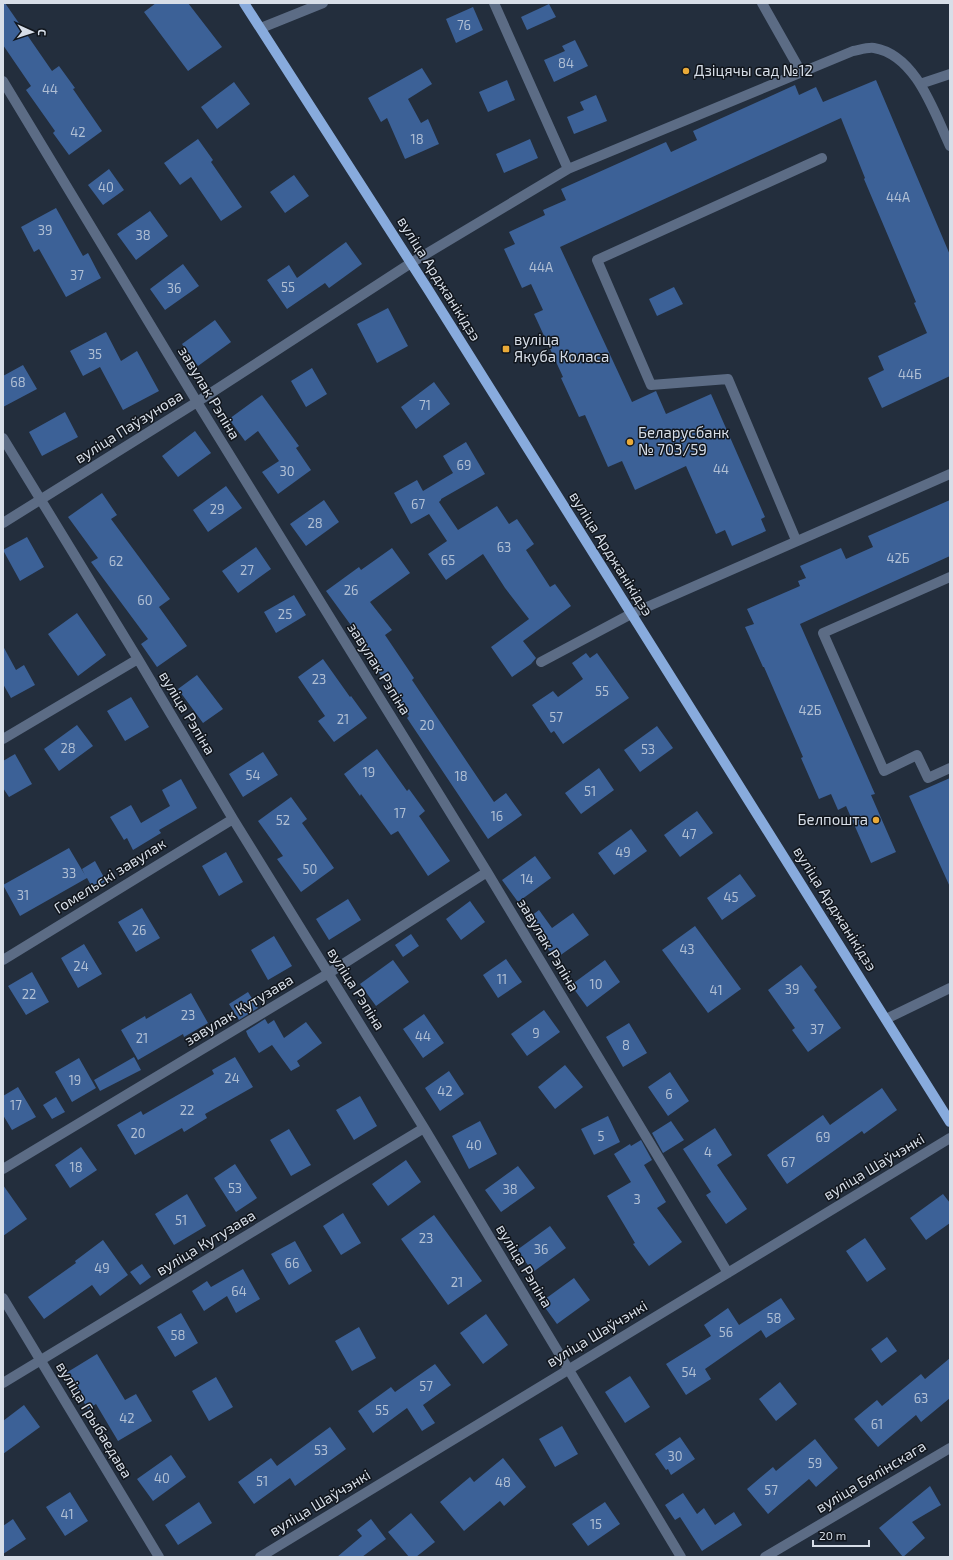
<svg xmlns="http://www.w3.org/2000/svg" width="953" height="1560" font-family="'Exo 2',sans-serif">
<rect width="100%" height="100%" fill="#232e3d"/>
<!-- building -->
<path fill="#3c6197" d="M 3,3 L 5,3 L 52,71 L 59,66 L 75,88 L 73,89 L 102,131 L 69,155 L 53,133 L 55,131 L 26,90 L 31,86 L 3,45 Z
M 156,3 L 188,3 L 222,47 L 188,71 L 144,12 Z
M 549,4 L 556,17 L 527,30 L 521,17 Z
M 473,7 L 483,30 L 456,43 L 446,19 Z
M 575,40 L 588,66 L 554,82 L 544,60 L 565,51 L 562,46 Z
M 422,68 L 432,84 L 408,99 L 421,123 L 428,119 L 439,144 L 405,159 L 387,118 L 381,122 L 368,98 Z
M 507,80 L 515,100 L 488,112 L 479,92 Z
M 876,80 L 950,255 L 950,376 L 882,408 L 868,378 L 884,370 L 878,356 L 927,333 L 914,303 L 916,302 L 864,179 L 865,178 L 841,118 L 560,247 L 632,402 L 656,391 L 666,414 L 711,394 L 765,517 L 761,519 L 766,531 L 732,546 L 725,530 L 716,534 L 686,466 L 635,490 L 622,461 L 608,467 L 585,415 L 579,417 L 561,378 L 563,377 L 534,314 L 543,310 L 531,284 L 522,288 L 504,249 L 515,244 L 509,232 L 545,215 L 543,210 L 566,200 L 561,189 L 666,142 L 671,152 L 697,140 L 693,131 L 795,85 L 799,95 L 816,87 L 823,102 Z
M 234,82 L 250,104 L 217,129 L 201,107 Z
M 596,95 L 607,121 L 574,134 L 567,117 L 584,110 L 580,102 Z
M 198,139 L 213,160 L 211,162 L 242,207 L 221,221 L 191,177 L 180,185 L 164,163 Z
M 530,139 L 538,158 L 504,173 L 496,154 Z
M 109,169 L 124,190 L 103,205 L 88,185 Z
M 294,175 L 309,196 L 285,213 L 270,192 Z
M 56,208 L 83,256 L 88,253 L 101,278 L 66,297 L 39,249 L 34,252 L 21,227 Z
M 150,211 L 168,236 L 136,260 L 117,234 Z
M 346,242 L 362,264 L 329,288 L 325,283 L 287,309 L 267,280 L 289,265 L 297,278 Z
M 183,264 L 199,286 L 165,310 L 150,289 Z
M 674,287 L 683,304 L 657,316 L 649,299 Z
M 388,308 L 408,346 L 377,363 L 357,324 Z
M 215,320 L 231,342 L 198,366 L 182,344 Z
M 106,332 L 121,361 L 137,351 L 159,391 L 123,410 L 100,367 L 83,376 L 70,351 Z
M 23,365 L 37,389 L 3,407 L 3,376 Z
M 312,368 L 327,394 L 306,407 L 291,381 Z
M 434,382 L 450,404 L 416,429 L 401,407 Z
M 262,395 L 299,446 L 296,448 L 311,470 L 278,494 L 262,472 L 279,461 L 258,431 L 245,441 L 229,419 Z
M 65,412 L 78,437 L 42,456 L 29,432 Z
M 195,431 L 211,453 L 178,477 L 162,456 Z
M 466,442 L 485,474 L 441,499 L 441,500 L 439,502 L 458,530 L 497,506 L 509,524 L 517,519 L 534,544 L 526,550 L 550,587 L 555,584 L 571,606 L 523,641 L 536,658 L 531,664 L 512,677 L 491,647 L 529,619 L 505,588 L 483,554 L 446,580 L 428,554 L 447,541 L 429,514 L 411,524 L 394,493 L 417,480 L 423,491 L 453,473 L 443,456 Z
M 226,486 L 242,508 L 208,532 L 193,510 Z
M 102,493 L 117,515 L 111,519 L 170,599 L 159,607 L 187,646 L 157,667 L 141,644 L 148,639 L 91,562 L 98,558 L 68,517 Z
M 324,500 L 339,522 L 306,546 L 290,524 Z
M 950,500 L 950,556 L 800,624 L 875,794 L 871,795 L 896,852 L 871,863 L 846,806 L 838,810 L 831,794 L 819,799 L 801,758 L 803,757 L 764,667 L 763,667 L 745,627 L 754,624 L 747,609 L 800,586 L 798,581 L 806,578 L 800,566 L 841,548 L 846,559 L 873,547 L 868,536 Z
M 27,537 L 44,567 L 20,581 L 3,550 Z
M 256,547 L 271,569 L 238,593 L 222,571 Z
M 392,548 L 410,573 L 370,602 L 392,630 L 385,635 L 414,678 L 412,680 L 494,802 L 506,793 L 522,815 L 488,839 L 407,718 L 409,716 L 373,664 L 377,661 L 326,591 L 359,567 L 361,570 Z
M 294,595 L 306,615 L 276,633 L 264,612 Z
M 77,613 L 106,655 L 78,676 L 48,634 Z
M 3,646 L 16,670 L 24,665 L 35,685 L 11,698 L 3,684 Z
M 586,653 L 590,658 L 597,653 L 629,698 L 563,744 L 554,731 L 551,733 L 532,705 L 553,691 L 558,697 L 583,679 L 572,663 Z
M 323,659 L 350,697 L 351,696 L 367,718 L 334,742 L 318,721 L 325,716 L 298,677 Z
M 197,675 L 223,709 L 203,723 L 178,689 Z
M 131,697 L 149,727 L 125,741 L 107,711 Z
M 77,725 L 93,746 L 59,771 L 44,749 Z
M 657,726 L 673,748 L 640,772 L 624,750 Z
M 377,749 L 407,791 L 409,789 L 425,811 L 419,816 L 450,861 L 428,876 L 398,831 L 391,835 L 361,794 L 360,796 L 344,774 Z
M 263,752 L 278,775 L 243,797 L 229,774 Z
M 15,754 L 32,784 L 9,797 L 3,788 L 3,761 Z
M 599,768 L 614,790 L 581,814 L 565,793 Z
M 950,778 L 950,887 L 909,796 Z
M 181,779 L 197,808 L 159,830 L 161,833 L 133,850 L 127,838 L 124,840 L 110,817 L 131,805 L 141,823 L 170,806 L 162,790 Z
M 291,797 L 307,819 L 302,823 L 334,868 L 301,892 L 277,859 L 283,856 L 258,821 Z
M 697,811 L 713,833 L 680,857 L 664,835 Z
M 631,829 L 647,851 L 614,875 L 598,853 Z
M 69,848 L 85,875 L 82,869 L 95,861 L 106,881 L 93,889 L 87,878 L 20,916 L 3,885 Z
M 226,852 L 243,882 L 219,896 L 202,866 Z
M 535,856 L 551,878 L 518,902 L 502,880 Z
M 740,874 L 756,896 L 722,920 L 707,898 Z
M 348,899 L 361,920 L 329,940 L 316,919 Z
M 470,901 L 485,922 L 461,940 L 446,919 Z
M 142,908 L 160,938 L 136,952 L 118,922 Z
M 539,910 L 552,928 L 573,913 L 589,935 L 555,959 L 527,919 Z
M 695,926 L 741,989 L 708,1013 L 662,950 Z
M 411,934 L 419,946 L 403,957 L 395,945 Z
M 274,936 L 292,966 L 268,980 L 251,950 Z
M 84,944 L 102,974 L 78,988 L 61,958 Z
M 506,959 L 522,982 L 498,998 L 483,975 Z
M 393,960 L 409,982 L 376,1006 L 360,984 Z
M 605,960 L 620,982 L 587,1007 L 571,985 Z
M 801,965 L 817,987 L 814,990 L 841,1028 L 808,1052 L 792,1030 L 795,1028 L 768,990 Z
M 32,972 L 49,1002 L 26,1015 L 8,986 Z
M 248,992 L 258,1008 L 239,1020 L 229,1004 Z
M 191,993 L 208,1023 L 184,1037 L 183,1034 L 138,1060 L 121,1030 L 145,1016 L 146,1019 Z
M 544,1010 L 560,1032 L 527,1056 L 511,1034 Z
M 424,1014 L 444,1043 L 423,1058 L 403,1029 Z
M 265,1019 L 268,1024 L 274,1020 L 284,1038 L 306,1022 L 322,1043 L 297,1061 L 300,1066 L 291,1071 L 272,1045 L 259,1053 L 248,1036 L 246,1031 Z
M 629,1023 L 647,1053 L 623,1067 L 606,1037 Z
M 134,1057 L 141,1070 L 100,1091 L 94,1080 Z
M 235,1057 L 253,1087 L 205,1114 L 207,1118 L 184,1132 L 182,1128 L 135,1155 L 117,1125 L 141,1111 L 143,1115 L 214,1074 L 212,1070 Z
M 79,1058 L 96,1088 L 72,1102 L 55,1072 Z
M 565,1065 L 583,1087 L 555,1109 L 538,1087 Z
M 449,1071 L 464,1094 L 440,1111 L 425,1088 Z
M 670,1072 L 689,1101 L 668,1116 L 648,1087 Z
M 18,1087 L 36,1117 L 12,1130 L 3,1115 L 3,1096 Z
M 882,1088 L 897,1110 L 864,1134 L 862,1131 L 787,1184 L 767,1155 L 823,1115 L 830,1125 Z
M 360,1096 L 377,1126 L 354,1140 L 336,1110 Z
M 56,1097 L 65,1112 L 52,1119 L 43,1105 Z
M 608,1116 L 620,1142 L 594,1155 L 581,1129 Z
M 480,1121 L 497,1154 L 469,1169 L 452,1136 Z
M 671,1121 L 684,1140 L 663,1153 L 652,1133 Z
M 715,1128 L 732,1155 L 717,1165 L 747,1209 L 726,1224 L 706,1195 L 711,1192 L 683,1149 Z
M 289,1129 L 311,1165 L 291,1176 L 270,1140 Z
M 641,1140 L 652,1160 L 644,1165 L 666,1202 L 657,1208 L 682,1242 L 649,1266 L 633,1244 L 635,1243 L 607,1196 L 631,1182 L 614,1154 L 630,1144 L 631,1146 Z
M 81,1147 L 97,1170 L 70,1188 L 55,1165 Z
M 406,1160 L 421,1182 L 388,1206 L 372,1184 Z
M 235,1164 L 257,1198 L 236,1212 L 214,1178 Z
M 518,1166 L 535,1188 L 501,1212 L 485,1190 Z
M 3,1185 L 27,1219 L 3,1236 Z
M 187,1194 L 206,1226 L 174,1245 L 155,1214 Z
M 943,1194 L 950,1203 L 950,1223 L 926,1240 L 910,1218 Z
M 343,1213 L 361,1243 L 341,1255 L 323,1226 Z
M 434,1215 L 482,1281 L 448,1305 L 401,1239 Z
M 550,1226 L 566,1248 L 533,1272 L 517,1250 Z
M 865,1238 L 886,1269 L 867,1282 L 846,1251 Z
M 103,1240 L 128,1275 L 100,1296 L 92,1285 L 44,1319 L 28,1297 L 76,1263 L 75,1261 Z
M 295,1241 L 312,1271 L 289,1285 L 271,1254 Z
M 142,1264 L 151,1277 L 140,1285 L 130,1272 Z
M 243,1269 L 260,1299 L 236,1313 L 227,1296 L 204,1311 L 192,1291 L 207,1281 L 211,1287 Z
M 574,1278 L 590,1300 L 557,1324 L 541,1302 Z
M 781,1298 L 795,1319 L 766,1338 L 761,1330 L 705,1369 L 711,1379 L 686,1395 L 666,1364 L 711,1336 L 704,1325 L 728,1308 L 739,1325 Z
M 181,1313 L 198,1343 L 175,1357 L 157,1327 Z
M 486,1314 L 508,1345 L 483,1364 L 460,1333 Z
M 359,1327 L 376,1358 L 352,1371 L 335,1341 Z
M 887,1337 L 897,1351 L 881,1363 L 871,1349 Z
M 97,1354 L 125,1400 L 136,1394 L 152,1421 L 118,1441 L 96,1404 L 88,1409 L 66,1373 Z
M 950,1358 L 950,1398 L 921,1422 L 916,1415 L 878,1447 L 854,1419 L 877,1400 L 882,1406 L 921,1374 L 925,1379 Z
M 435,1364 L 451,1385 L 423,1405 L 435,1423 L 422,1431 L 407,1408 L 373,1433 L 358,1411 L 391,1387 L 395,1392 Z
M 630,1376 L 650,1407 L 625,1423 L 605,1392 Z
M 216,1377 L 233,1407 L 209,1421 L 192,1391 Z
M 780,1382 L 797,1404 L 776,1421 L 759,1399 Z
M 24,1405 L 40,1427 L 3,1454 L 3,1421 Z
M 562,1426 L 578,1454 L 555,1467 L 539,1439 Z
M 330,1427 L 346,1449 L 295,1486 L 290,1478 L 254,1504 L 238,1482 L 271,1458 L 277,1466 Z
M 680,1437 L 695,1459 L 671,1475 L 668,1469 L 666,1470 L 655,1454 Z
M 815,1439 L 838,1468 L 816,1487 L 809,1479 L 768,1514 L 747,1489 L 773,1467 L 776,1471 Z
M 171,1455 L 186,1477 L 153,1501 L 137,1479 Z
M 503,1458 L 526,1487 L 504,1506 L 500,1501 L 464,1531 L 440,1502 L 470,1477 L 474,1482 Z
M 930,1486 L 941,1505 L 912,1522 L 925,1538 L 903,1557 L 879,1528 Z
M 70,1492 L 88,1521 L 65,1536 L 46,1507 Z
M 683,1493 L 697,1514 L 704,1508 L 715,1525 L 734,1512 L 742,1525 L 702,1551 L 680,1517 L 675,1520 L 665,1505 Z
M 199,1502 L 212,1523 L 178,1545 L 165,1525 Z
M 605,1502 L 620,1524 L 588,1546 L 572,1524 Z
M 411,1513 L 435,1542 L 416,1557 L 409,1557 L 388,1532 Z
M 13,1519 L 26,1539 L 3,1554 L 3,1526 Z
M 371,1519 L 386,1539 L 362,1557 L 337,1557 L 362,1536 L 357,1530 Z"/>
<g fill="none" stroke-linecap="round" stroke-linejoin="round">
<!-- minor -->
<path stroke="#5c6c85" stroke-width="10" d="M 494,3 L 568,169
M 762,3 L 801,72
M 261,28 L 323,3
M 3,81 L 197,402 L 487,872 L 728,1273
M 920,84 L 950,74
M 3,438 L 138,659 L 233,819 L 424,1128 L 681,1557
M 3,523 L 197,402 L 411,263 L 568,169 L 853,51 C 859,50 868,47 874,48 C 916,55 934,112 950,146
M 796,540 L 728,379 L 651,385 L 597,260 L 822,158
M 950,577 L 823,633 L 884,771 L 917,755 L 928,778 L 950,768
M 541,662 L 631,614 L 950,474
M 3,739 L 138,659
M 3,960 L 233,819
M 886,1019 L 950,988
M 3,1169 L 329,973 L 487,872
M 3,1298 L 159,1557
M 3,1383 L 424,1128
M 260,1557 L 950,1138
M 765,1557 L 950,1448"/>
<!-- major -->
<path stroke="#88abdd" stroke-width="10" d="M 244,3 L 429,291 L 950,1122"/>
</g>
<!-- markers -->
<g fill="#eaaa38" stroke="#11161d" stroke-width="1.5">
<circle cx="686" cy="71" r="4"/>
<rect x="502" y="345" width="8" height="8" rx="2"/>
<circle cx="630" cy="442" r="4"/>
<circle cx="876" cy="820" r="4"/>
</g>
<g text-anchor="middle" stroke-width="3" stroke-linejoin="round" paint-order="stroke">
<!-- number labels -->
<g font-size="13" fill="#b0bfd4">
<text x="464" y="30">76</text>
<text x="566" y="68">84</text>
<text x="50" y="94">44</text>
<text x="78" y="137">42</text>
<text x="417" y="144">18</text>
<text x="106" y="192">40</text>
<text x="898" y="202">44А</text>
<text x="45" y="235">39</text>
<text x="143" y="240">38</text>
<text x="541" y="272">44А</text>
<text x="77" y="280">37</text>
<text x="288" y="292">55</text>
<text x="174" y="293">36</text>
<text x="95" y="359">35</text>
<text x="910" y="379">44Б</text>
<text x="18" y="387">68</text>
<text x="425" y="410">71</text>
<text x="464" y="470">69</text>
<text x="721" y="474">44</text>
<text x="287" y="476">30</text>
<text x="418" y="509">67</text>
<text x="217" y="514">29</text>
<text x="315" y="528">28</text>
<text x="504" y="552">63</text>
<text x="898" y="563">42Б</text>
<text x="448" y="565">65</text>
<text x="116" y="566">62</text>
<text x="247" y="575">27</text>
<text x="351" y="595">26</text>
<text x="145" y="605">60</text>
<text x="285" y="619">25</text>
<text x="319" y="684">23</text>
<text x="602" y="696">55</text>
<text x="810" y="715">42Б</text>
<text x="556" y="722">57</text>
<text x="343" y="724">21</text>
<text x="427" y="730">20</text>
<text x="68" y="753">28</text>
<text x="648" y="754">53</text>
<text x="369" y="777">19</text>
<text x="253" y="780">54</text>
<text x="461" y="781">18</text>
<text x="590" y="796">51</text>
<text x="400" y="818">17</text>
<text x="497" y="821">16</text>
<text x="283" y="825">52</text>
<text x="689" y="839">47</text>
<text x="623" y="857">49</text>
<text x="310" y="874">50</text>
<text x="69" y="878">33</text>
<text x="527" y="884">14</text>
<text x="23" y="900">31</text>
<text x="731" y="902">45</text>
<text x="139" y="935">26</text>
<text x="687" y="954">43</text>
<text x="81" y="971">24</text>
<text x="502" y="984">11</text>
<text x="596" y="989">10</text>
<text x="792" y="994">39</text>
<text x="716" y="995">41</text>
<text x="29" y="999">22</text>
<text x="188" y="1020">23</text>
<text x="817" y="1034">37</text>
<text x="536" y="1038">9</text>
<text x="423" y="1041">44</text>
<text x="142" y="1043">21</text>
<text x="626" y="1050">8</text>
<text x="232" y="1083">24</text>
<text x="75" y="1085">19</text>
<text x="445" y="1096">42</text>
<text x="669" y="1099">6</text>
<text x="16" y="1110">17</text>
<text x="187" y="1115">22</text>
<text x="138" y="1138">20</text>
<text x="601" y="1141">5</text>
<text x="823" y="1142">69</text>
<text x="474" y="1150">40</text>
<text x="708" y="1157">4</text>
<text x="788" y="1167">67</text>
<text x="76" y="1172">18</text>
<text x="235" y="1193">53</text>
<text x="510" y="1194">38</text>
<text x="637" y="1204">3</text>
<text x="181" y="1225">51</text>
<text x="426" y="1243">23</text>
<text x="541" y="1254">36</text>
<text x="292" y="1268">66</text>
<text x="102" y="1273">49</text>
<text x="457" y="1287">21</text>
<text x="239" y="1296">64</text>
<text x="774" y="1323">58</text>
<text x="726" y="1337">56</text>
<text x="178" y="1340">58</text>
<text x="689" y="1377">54</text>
<text x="426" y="1391">57</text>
<text x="921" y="1403">63</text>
<text x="382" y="1415">55</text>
<text x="127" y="1423">42</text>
<text x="877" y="1429">61</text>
<text x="321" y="1455">53</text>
<text x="675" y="1461">30</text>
<text x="815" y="1468">59</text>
<text x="162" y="1483">40</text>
<text x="262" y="1486">51</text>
<text x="503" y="1487">48</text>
<text x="771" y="1495">57</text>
<text x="67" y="1519">41</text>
<text x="596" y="1529">15</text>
</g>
<!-- poi labels -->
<g font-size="15" fill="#d7dee8" stroke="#11161d" text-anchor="start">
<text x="694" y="76">Дзіцячы сад №12</text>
<text x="514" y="345">вуліца<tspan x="514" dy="17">Якуба Коласа</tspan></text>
<text x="638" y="438">Беларусбанк<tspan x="638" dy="17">№ 703/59</tspan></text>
<text x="868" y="825" text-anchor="end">Белпошта</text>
</g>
<!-- street labels -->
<g font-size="15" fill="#d7dee8" stroke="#11161d">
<text transform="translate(439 279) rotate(58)" y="5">вуліца Арджанікідзэ</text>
<text transform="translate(209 393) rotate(59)" y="5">завулак Рэпіна</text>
<text transform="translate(129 427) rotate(-32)" y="5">вуліца Паўзунова</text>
<text transform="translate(611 554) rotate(58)" y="5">вуліца Арджанікідзэ</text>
<text transform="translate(379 669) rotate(58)" y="5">завулак Рэпіна</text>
<text transform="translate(187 713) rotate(59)" y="5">вуліца Рэпіна</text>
<text transform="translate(110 876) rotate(-32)" y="5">Гомельскі завулак</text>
<text transform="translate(835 909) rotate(58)" y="5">вуліца Арджанікідзэ</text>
<text transform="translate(548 945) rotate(59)" y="5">завулак Рэпіна</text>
<text transform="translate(356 989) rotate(58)" y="5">вуліца Рэпіна</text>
<text transform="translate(239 1010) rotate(-31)" y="5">завулак Кутузава</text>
<text transform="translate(874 1167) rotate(-31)" y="5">вуліца Шаўчэнкі</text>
<text transform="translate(206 1243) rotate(-31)" y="5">вуліца Кутузава</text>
<text transform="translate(524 1266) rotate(59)" y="5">вуліца Рэпіна</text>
<text transform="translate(597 1334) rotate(-31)" y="5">вуліца Шаўчэнкі</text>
<text transform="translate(94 1420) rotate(59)" y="5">вуліца Грыбаедава</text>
<text transform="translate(871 1477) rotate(-31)" y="5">вуліца Бялінскага</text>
<text transform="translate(320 1503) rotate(-31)" y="5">вуліца Шаўчэнкі</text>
</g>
</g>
<!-- border -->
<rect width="953" height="1560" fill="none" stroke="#d7dee8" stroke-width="8"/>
<!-- north arrow -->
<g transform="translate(32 32) rotate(93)" stroke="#11161d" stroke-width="3" paint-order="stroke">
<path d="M0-3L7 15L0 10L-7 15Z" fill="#d7dee8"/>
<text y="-6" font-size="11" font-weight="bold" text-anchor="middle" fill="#d7dee8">С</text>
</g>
<!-- scale -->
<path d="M813 1540v6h56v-6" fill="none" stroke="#d7dee8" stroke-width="2"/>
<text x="819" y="1540" font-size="12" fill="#d7dee8" stroke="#11161d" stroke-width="3" paint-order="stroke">20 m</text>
</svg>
